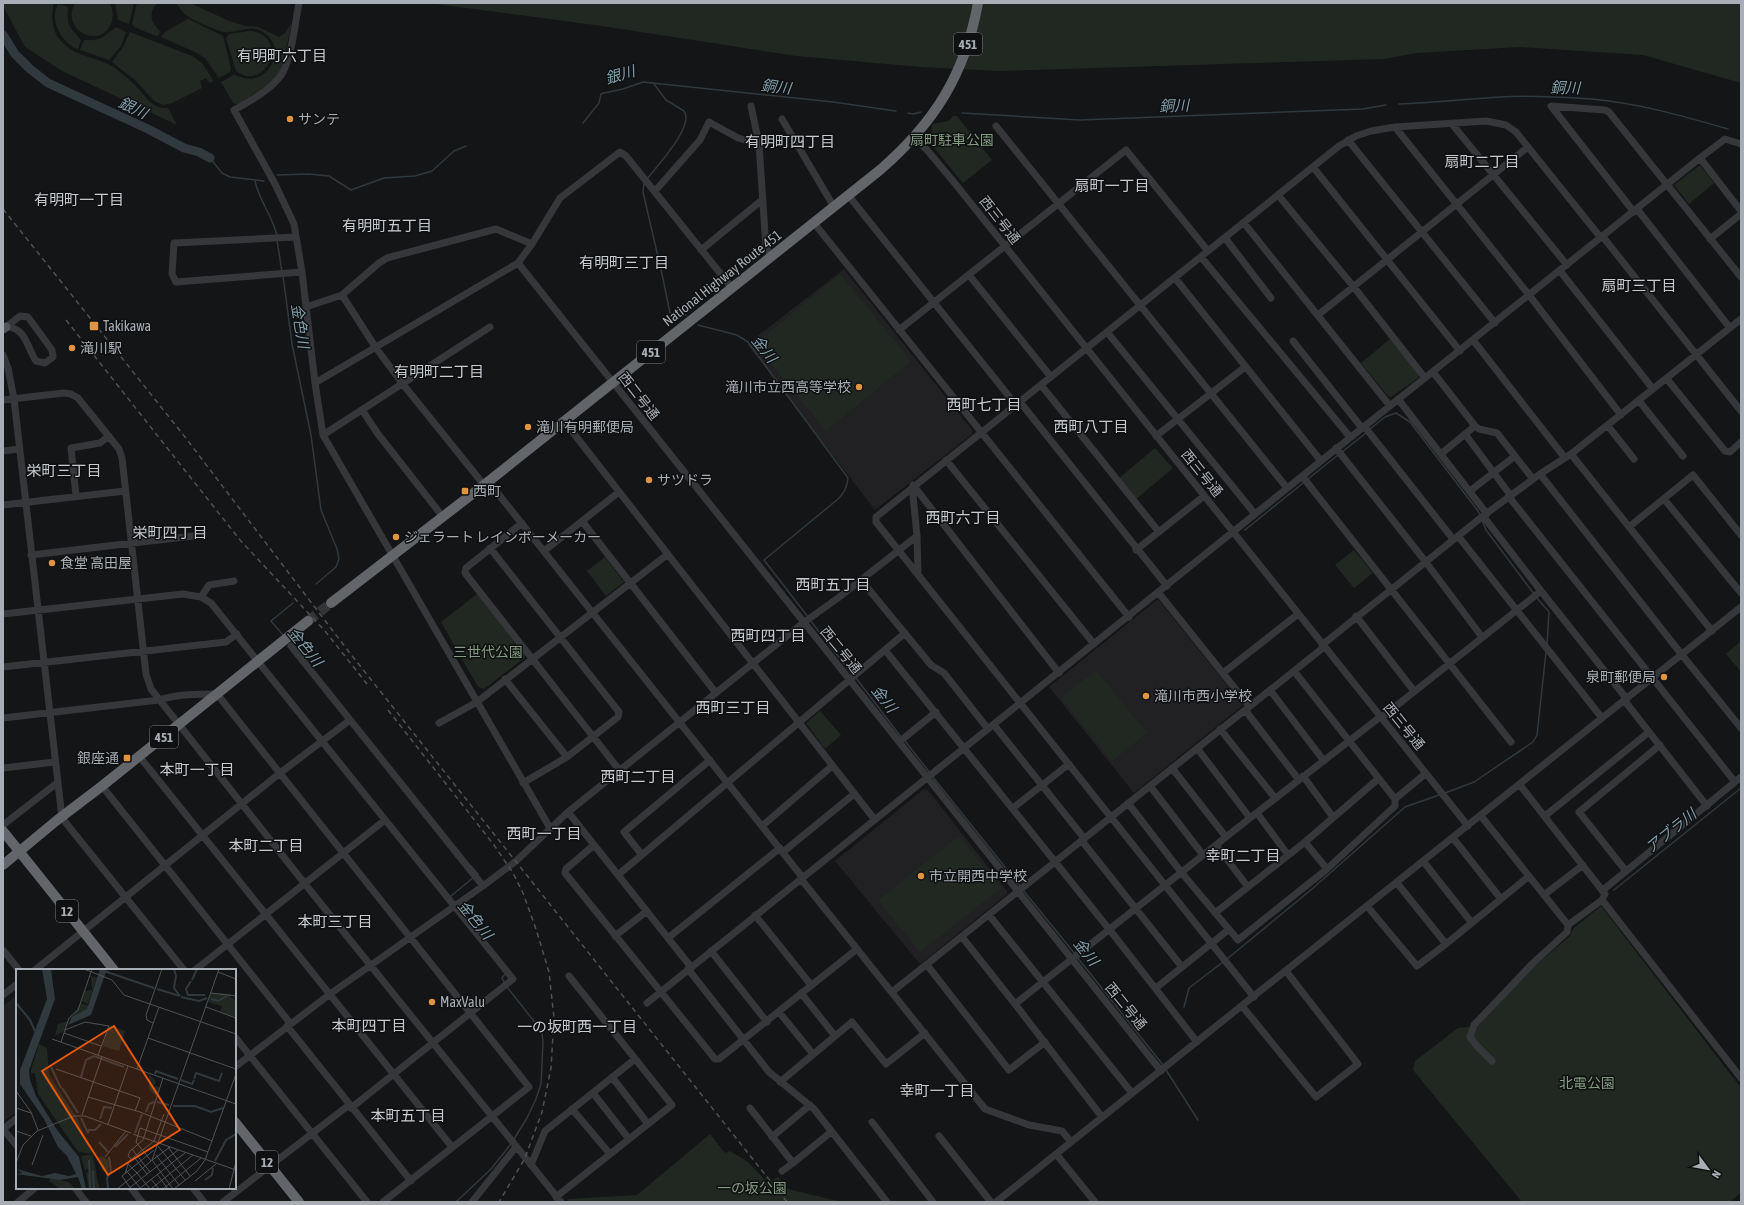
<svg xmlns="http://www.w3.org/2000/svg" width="1744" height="1205" font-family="'Asap Condensed','Noto Sans JP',sans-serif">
<rect width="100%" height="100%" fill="#141516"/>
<!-- built -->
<path fill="#212123" d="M 844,269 L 972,430 L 972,434 L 875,510 L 747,344 Z
M 1158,599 L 1243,705 L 1134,793 L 1049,687 Z
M 924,789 L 928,790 L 1007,891 L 1007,894 L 920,964 L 835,861 Z
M 17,995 L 17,1112 L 3,1122 L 3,1006 Z"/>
<!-- green -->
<path fill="#212821" d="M 3,3 L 54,3 C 51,16 51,30 61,41 C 74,57 99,57 115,68 C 122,73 128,79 134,84 C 141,91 147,101 156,106 C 160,108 164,108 168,108 L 177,125 L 62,71 L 25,47 L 3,6 Z
M 75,3 L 110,3 C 113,10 114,17 111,24 C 99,50 60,30 75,3 Z
M 115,3 L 134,3 L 129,24 L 118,20 Z
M 137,3 L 157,3 C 148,13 151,23 160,31 L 159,35 L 156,36 L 134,27 L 132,24 Z
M 176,3 L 190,3 L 229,21 L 246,26 L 258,27 L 279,37 L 285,33 L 292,23 L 281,70 L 272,81 L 238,105 L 233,103 L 221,82 L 234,75 C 241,77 248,80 255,78 C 272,74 282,50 269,37 C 254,21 242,33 225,32 C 217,31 192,20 186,15 C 182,12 179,7 176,3 Z
M 428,3 L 1741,3 L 1741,83 L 1643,55 L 1520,47 L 1417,53 L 1384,59 L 998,71 L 921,67 L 796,56 L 602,26 Z
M 58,4 L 68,7 C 67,30 69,24 81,40 L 78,49 C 61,43 49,20 58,4 Z
M 188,19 L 223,36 L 231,69 L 230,72 L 219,78 L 205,58 L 195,52 L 161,37 C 163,32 182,22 188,19 Z
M 116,27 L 126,32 L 121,46 L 109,60 L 80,50 L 84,40 C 102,41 103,37 116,27 Z
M 250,31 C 290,34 267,94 236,71 L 226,38 L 229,34 Z
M 130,32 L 192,56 L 202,63 L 213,80 L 213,82 L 209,83 L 206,78 L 200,81 L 202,88 L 172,103 L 163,105 L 154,101 L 136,81 L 112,62 L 123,47 Z
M 953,116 L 957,116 L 992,160 L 963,183 L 931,144 L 932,124 L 949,121 Z
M 1700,165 L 1714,183 L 1689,204 L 1674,185 Z
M 840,274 L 911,361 L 826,431 L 759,349 L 760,340 Z
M 1390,339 L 1418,374 L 1418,378 L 1391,397 L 1388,396 L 1361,363 Z
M 1155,448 L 1173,468 L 1135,500 L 1118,479 Z
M 1354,550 L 1373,573 L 1354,588 L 1335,565 Z
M 605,557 L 624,582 L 606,596 L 587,571 Z
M 477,594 L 525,655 L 524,658 L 484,689 L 478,687 L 441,622 Z
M 1741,641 L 1741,672 L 1726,654 Z
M 1096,670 L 1147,733 L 1112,761 L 1061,698 Z
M 820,711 L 841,735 L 825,749 L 806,723 Z
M 959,836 L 1001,888 L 920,952 L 878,900 Z
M 1601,906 L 1741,1088 L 1741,1193 L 1729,1202 L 1522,1202 L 1413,1070 L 1415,1061 L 1458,1028 L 1478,1026 L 1530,970 L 1569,937 L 1574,928 Z
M 710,1134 L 725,1153 L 730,1151 L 748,1162 L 768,1183 L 778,1177 L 788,1189 L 842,1202 L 569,1202 L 567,1199 L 637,1195 Z"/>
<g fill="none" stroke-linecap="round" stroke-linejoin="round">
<!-- stream -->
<path stroke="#2f393e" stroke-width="1.5" d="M 1399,104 C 1433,103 1466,99 1500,97 C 1529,95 1561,97 1591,99 C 1638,103 1683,116 1728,129
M 908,113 L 913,114 L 921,112
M 962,113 L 1080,120 L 1363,109 L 1386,105
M 583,123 L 599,103 L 601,94 L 604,93 L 623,89 L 643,82 L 833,102 L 896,111
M 210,158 L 222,173 L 230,177 L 264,181
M 277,175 L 309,174 L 329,176 L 351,190 L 384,178 L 415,176 L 432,171 L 454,151 L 466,146
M 647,179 C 657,166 695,126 684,111 L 666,100 L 654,84
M 255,181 C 259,201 273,216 277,236
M 644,183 L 643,192 L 662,274 L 670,313 L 676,316 L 686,315
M 277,240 L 282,272
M 283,276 L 292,344 L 311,435 L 321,510 L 337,549 L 339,559 L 336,567 L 316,584
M 698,325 L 737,335 L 748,342 L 848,478 C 847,488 844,493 838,499 L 764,560 L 808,617
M 1370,429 L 1385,417 L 1396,413 L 1410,422 L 1478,511 L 1480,515
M 1342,452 L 1366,433
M 1308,479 L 1338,455
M 1482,520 L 1486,530 L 1534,594
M 1245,530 L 1303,483
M 1536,597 L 1549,612 L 1547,644
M 810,620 L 852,674
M 283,635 L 271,621 L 293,603
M 856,678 L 901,737
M 905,741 L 930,773
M 932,776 L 1021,887
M 1445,793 L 1474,782 L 1533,742 L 1537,735 L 1546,652
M 471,866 L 478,874 L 477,875
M 1023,890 L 1075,954
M 1614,890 L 1741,788
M 451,896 L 474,877
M 1077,957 L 1163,1065
M 1227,959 L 1312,889 L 1405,807 L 1439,795
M 504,982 L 502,978 L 505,974
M 507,987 L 537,1025 L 542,1033 L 543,1042 L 541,1084 L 536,1099 L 527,1118 L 514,1139
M 1184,1007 L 1189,988 L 1223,962
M 1166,1070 L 1198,1120
M 456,1202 L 491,1169 L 511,1144"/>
<!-- river -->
<path stroke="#2f393e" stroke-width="9" d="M 3,35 L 15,54 L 30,69 L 48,83 L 148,129 L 184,148 L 199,152 L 210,158"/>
<!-- highway-tunnel -->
<path stroke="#323436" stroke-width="10" stroke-dasharray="10 5" stroke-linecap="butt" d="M 308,621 L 331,603"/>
<!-- minor -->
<path stroke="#36373b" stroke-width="7" d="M 299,3 C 295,23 292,55 283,72 C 275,87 249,102 234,110 L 275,184 L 294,224 L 302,272 L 315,383 L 323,435 L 550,828
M 751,106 L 759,144 L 766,248 L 772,256
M 782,119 L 834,207
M 1452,124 L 1567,265
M 996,126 L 1287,488
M 1395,127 L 1529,295 L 1621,415
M 914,137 L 927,150 L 953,181 L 1468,826
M 1348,140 L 1495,323
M 1700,158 L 1741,211
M 1313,167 L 1460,351
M 655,191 L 700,140 L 709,122 L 738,138 L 759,144
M 848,195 L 1016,405
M 1278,195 L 1353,286 L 1425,378
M 1637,209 L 1730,328
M 1634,212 L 1551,106 L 1605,110 L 1609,112 L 1741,277
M 814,223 L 1129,617
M 1244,223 L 1390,406
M 296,237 L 174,243 L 172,274 L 176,282 L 302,272
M 1603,237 L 1741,411
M 1225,238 L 1271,298
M 1710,239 L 1741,214
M 701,250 L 762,200
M 1201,257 L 1350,437
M 518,263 L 1161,1071
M 1560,271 L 1653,389
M 969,275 L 1051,377
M 1175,278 L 1321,461
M 342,295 L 376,348 L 402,383 L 484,485
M 306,307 L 342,295 L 379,263 L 387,258 L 436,245 L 496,229 L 532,244
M 1318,315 L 1528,147
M 20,316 L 28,317 L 52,350 L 53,357 L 45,363 L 36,361 C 27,348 26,327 6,327 Z
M 899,330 L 1126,150 L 1208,251
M 1107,332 L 1255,514
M 1473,340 L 1565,458
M 1293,341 L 1362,428
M 3,355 L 8,368 L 14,399 L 62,818 L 184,970
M 1433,372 L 1475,426 L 1479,429 L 1497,433 L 1533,479
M 1667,379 L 1725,451 L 1730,452 L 1741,442
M 315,383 L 518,263 L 532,244 L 560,198 L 620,152 L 626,156 L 732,288
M 1041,385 L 1159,532
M 1398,399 L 1487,514
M 3,400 L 64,393 L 71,394 L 78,398 L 119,449 L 122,458 L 146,674 L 151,689 L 305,884 L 561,1202
M 1639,401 L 1683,456
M 1020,402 L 1167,586
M 362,410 L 378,434 L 443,517
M 564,421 L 875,820
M 1364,426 L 1453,539
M 1608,426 L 1634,459
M 1465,434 L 1511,496
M 323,435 L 490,327
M 1156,436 L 1245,367
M 1336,448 L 1425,561 L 1482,637
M 3,451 L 19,449
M 1442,453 L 1475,426
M 1571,454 L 1712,631
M 946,460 L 1094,644
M 1540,474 L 1682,655 L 1741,728
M 1302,476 L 1511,742
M 488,481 L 803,878
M 913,485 L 1059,673
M 916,489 L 913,495 L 917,536 L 918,574
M 1470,491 L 1515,456
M 76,496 L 71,448 L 100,443 L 109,436
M 1509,497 L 1735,782
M 1664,499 L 1741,593
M 3,505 L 125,491
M 1483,516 L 1541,591 L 1626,698
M 582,521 L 716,693
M 522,523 L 466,568 L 465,573 L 620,771
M 1629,527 L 1693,475 L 1741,535
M 1458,536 L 1602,718
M 490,548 L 619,712 L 618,717 L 567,757 L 523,783
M 1136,550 L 1204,496
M 544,551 L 619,492
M 31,555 L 193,536
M 861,580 L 931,665 L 944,673 L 988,729
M 1158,592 L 1249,706
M 201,597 L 209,585 L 234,581
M 3,614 L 183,594 L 201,597 L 211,603 L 513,979 L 351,1108
M 1356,616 L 1414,691
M 1322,645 L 1483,516 L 1540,474 L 1571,454 L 1741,319
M 291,646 L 483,886
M 885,650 L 1109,929 L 1197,1042
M 3,667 L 226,642 L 237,634
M 1223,673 L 1298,614
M 505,679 L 567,757
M 1270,690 L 1324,761
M 1624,700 L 1707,806
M 1245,710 L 1299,780
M 3,718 L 159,700 C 177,694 198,694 217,694 L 529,1087 L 383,1202
M 1381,718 L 1541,591
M 439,723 L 477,702 L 668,554
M 994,725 L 1084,838
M 1220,729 L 1275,798
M 899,742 L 936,712
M 1197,748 L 1250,818
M 139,756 L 452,1147
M 3,768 L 55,762
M 1172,768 L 1226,837
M 1303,776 L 1333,817
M 1520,785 L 1605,894 L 1602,900 L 1568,925
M 102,786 L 290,1023
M 1150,786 L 1203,855
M 1395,799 L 1425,774
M 1128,803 L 1181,872 L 1238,940 L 1327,869 L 1395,806 L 1395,799 L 1294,671
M 1013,808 L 1069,764
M 568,812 L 691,967
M 1257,813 L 1288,855
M 1481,816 L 1568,925 L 1567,932 L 1532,964 L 1474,1025 L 1470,1037 L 1477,1046 L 1492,1061
M 1545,816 L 1649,732
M 3,825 L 57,783
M 762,826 L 832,766
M 1453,838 L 1501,899
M 1082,841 L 1182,967
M 1305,842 L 1327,869
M 594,845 L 566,869 L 565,873 L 715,1059 L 719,1059 L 857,949
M 1216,845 L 1248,887
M 783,852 L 854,794
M 642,855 L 624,832 L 710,760
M 1423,861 L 1472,923
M 1626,871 L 1579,812 L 1660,745
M 618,875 L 905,633
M 801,879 L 985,1109 L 1029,1125 L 1062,1131 L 1071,1142
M 1397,883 L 1446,944 L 1529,876
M 1603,890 L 1741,777
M 1544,895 L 1583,865
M 1602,900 L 1741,1078
M 1367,906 L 1417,966 L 1446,944
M 1215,913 L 1305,842 L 1378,779
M 755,915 L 811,985
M 989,915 L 1132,1093
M 615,936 L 647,911
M 962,937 L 1015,1004 L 1102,1117
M 668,938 L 780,848
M 3,950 L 19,970
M 711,951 L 767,1022
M 927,965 L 1009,1070 L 1045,1042
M 688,969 L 769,1072 L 814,1109 L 887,1202
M 35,970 L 280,773 L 350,720
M 195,970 L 385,820
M 1156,988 L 1228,930
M 892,992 L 1324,647
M 801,993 L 835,1036
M 3,995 L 17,984
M 1254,997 L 876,522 L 876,517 L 1339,146 L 1356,136 L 1371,131 L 1395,127 L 1486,121 L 1506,125 L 1516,132 L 1601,238
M 647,1003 L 1321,461 L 1700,158 L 1725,139 L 1741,144
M 1015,1004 L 1250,818 L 1380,717
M 1242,1006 L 1316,1097 L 1358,1064 L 1286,971
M 779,1012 L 813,1054
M 287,1026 L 411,1181
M 235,1037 L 367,1202
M 235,1067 L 330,994 L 483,886 L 516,861 L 568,812 L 803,623 L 838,598 L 917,536
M 612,1077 L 648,1124
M 780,1082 L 852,1022 L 886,1064 L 925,1033
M 593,1093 L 629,1139
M 750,1108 L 793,1163 L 831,1132
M 572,1109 L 610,1154
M 872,1122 L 933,1202
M 3,1129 L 17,1146
M 3,1129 L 17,1118
M 939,1136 L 991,1202
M 772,1137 L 810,1105
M 1056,1154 L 1095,1202
M 531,1165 L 545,1131 L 635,1059
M 782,1171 L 793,1163
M 75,1188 L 86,1202
M 131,1188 L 142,1202
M 193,1188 L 204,1202
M 556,1197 L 672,1105 L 569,976
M 18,1202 L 35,1188
M 223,1202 L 349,1105
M 472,1202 L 516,1147
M 996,1202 L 1741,607"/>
<!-- major -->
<path stroke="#525559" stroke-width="9" d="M 3,329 L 6,327"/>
<!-- highway -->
<path stroke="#62666b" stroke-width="10" d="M 331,603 L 484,485 L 880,170 C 934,123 965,75 978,3
M 3,831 L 114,970
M 3,865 L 56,821 L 102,786 L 308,621
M 235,1122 L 299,1202"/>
<!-- rail -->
<path stroke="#4f5155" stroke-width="1.5" stroke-dasharray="5 4" stroke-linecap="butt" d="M 3,209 L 185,437 L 349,652 L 787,1202
M 66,320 L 240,540 L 325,631 L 367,684
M 388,710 L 494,845 L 513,873 L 523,893 L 536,929 L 549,972 L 554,1018 L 551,1068 L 542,1112 L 525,1158 L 499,1202"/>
</g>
<!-- markers -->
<g fill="#e09542" stroke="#0f1011" stroke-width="1.5">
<circle cx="290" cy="119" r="4"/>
<rect x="89" y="321" width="10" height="10" rx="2"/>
<circle cx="72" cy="348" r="4"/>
<circle cx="859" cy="387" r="4"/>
<circle cx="528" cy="427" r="4"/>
<circle cx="649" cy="480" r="4"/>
<rect x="461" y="487" width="8" height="8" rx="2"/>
<circle cx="396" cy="537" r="4"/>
<circle cx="52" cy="563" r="4"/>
<circle cx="1664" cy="677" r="4"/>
<circle cx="1146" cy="696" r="4"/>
<rect x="123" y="754" width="8" height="8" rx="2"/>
<circle cx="921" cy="876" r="4"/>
<circle cx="432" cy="1002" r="4"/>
</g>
<g text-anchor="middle" stroke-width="3" stroke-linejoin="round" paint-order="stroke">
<!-- shield labels -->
<g fill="#0f1011" stroke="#7a7f84" stroke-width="1">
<rect x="954" y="33" width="28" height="22" rx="3"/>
<rect x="637" y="341" width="28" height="22" rx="3"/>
<rect x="150" y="726" width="28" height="22" rx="3"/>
<rect x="56" y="900" width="22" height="22" rx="3"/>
<rect x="256" y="1151" width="22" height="22" rx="3"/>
</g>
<g font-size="13" font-weight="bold" fill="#a8aeb5">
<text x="968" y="49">451</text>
<text x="651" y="357">451</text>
<text x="164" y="742">451</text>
<text x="67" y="916">12</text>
<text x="267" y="1167">12</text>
</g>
<!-- poi labels -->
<g font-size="14" fill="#a8aeb5" stroke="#0f1011" text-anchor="start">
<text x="298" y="124">サンテ</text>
<text x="103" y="331">Takikawa</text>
<text x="80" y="353">滝川駅</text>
<text x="851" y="392" text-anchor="end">滝川市立西高等学校</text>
<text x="536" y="432">滝川有明郵便局</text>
<text x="657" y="485">サツドラ</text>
<text x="473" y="496">西町</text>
<text x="404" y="542">ジェラート レインボーメーカー</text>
<text x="60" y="568">食堂 高田屋</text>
<text x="1656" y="682" text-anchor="end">泉町郵便局</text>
<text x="1154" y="701">滝川市西小学校</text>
<text x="119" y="763" text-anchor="end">銀座通</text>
<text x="929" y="881">市立開西中学校</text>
<text x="440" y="1007">MaxValu</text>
</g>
<!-- park labels -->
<g font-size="14" fill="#839e80" stroke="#0f1011">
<text x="952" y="145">扇町駐車公園</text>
<text x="488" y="657">三世代公園</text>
<text x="1587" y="1088">北電公園</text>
<text x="752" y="1193">一の坂公園</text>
</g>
<!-- street labels -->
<g font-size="14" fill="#a8aeb5" stroke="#0f1011">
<text transform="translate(1000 220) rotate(52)" y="5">西三号通</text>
<text transform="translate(722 278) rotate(-38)" y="5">National Highway Route 451</text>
<text transform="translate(639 396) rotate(52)" y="5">西二号通</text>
<text transform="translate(1202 473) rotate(51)" y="5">西三号通</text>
<text transform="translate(841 650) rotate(51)" y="5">西二号通</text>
<text transform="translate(1404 726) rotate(51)" y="5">西三号通</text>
<text transform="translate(1126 1006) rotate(51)" y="5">西二号通</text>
</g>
<!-- neighbourhood labels -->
<g font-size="15" fill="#c8ccd1" stroke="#0f1011">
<text x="282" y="61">有明町六丁目</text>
<text x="790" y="147">有明町四丁目</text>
<text x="1482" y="167">扇町二丁目</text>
<text x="1112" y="191">扇町一丁目</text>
<text x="79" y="205">有明町一丁目</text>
<text x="387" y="231">有明町五丁目</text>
<text x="624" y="268">有明町三丁目</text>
<text x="1639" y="291">扇町三丁目</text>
<text x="439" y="377">有明町二丁目</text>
<text x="984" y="410">西町七丁目</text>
<text x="1091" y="432">西町八丁目</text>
<text x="64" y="476">栄町三丁目</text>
<text x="963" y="523">西町六丁目</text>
<text x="170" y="538">栄町四丁目</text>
<text x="833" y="590">西町五丁目</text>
<text x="768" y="641">西町四丁目</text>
<text x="733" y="713">西町三丁目</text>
<text x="197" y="775">本町一丁目</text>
<text x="638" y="782">西町二丁目</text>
<text x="544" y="839">西町一丁目</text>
<text x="266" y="851">本町二丁目</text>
<text x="1243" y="861">幸町二丁目</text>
<text x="335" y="927">本町三丁目</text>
<text x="369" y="1031">本町四丁目</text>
<text x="577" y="1032">一の坂町西一丁目</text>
<text x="937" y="1096">幸町一丁目</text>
<text x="408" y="1121">本町五丁目</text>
</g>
<!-- water labels -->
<g font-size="15" font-style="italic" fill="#829fad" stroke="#0f1011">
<text transform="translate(620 75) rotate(-16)" y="5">銀川</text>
<text transform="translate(776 87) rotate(7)" y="5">銅川</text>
<text transform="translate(1565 88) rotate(1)" y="5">銅川</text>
<text transform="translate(1174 106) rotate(-2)" y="5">銅川</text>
<text transform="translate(133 108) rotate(26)" y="5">銀川</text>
<text transform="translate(300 326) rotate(81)" y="5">金色川</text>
<text transform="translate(764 349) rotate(51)" y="5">金川</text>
<text transform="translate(305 647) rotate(51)" y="5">金色川</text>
<text transform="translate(884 699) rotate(52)" y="5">金川</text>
<text transform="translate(1671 831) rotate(-39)" y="5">アブラ川</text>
<text transform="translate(475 920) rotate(51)" y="5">金色川</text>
<text transform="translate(1086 952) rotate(51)" y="5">金川</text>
</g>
</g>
<!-- overview -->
<g transform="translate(16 969)">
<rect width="220" height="220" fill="#141516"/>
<path d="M 75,7 L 81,9 L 72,34 L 71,35 L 66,32 L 69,22 L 76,21 ZM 195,24 L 215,25 L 214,28 L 220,31 L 220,48 L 204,43 L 206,37 L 192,33 ZM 65,34 L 73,37 L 70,42 L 53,52 ZM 52,52 L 48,62 L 39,67 L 42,55 ZM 94,56 L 109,62 L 103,82 L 86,77 ZM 23,75 L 31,79 L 33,106 L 61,149 L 76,185 L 63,183 L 58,177 L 22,125 L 19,104 L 15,104 L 15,101 ZM 133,105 L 140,112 L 138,117 L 143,118 L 142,128 L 133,121 ZM 77,185 L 81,209 L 84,220 L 78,220 L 78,202 L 77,220 L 73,220 L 70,204 L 74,204 L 74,200 L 69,201 L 65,187 ZM 86,187 L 92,191 L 93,203 L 90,208 L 90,203 L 86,202 L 82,188 ZM 34,209 L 53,213 L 59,220 L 44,220 L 33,212 Z" fill="#212821"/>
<path d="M 26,0 L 35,0 L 39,30 L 13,101 L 14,111 L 20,127 L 41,161 L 63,188 L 70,220 L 66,220 L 62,208 L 44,211 L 0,205 L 6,204 L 1,200 L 26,207 L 39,204 L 53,207 L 60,205 L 51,187 L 42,178 L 28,150 L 4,115 L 4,101 L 31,30 ZM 84,0 L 91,0 L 75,46 L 52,56 L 56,48 L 71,40 Z" fill="#2f393e"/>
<path fill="none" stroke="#2f393e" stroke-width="2" d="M 158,0 L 160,7 L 158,19 L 164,27M 88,2 L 138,19M 176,11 L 181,0M 175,12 L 170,20 L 172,26 L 189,26M 141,20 L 164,27M 165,28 L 183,32 L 191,29M 195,30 L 202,32 L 211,27M 0,34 L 14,51 L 19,62M 35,98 L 45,119M 139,105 L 140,102 L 162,110M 65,108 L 70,91 L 78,87 L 108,98M 178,110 L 180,104 L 203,112 L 206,104M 165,111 L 176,115 L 178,111M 46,119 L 62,144M 141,133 L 153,136M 157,137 L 179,137 L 195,143 L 207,139M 130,143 L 133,135 L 138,133M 65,149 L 72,164M 84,150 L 88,138 L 96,139M 72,164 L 73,161 L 79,161 L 85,155M 119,164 L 126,145M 83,173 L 92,183M 99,178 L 112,165M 73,191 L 74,220M 199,192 L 210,171 L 220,165M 77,202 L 78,220M 189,211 L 196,206 L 197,199M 90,220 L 92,219 L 91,209 L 95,202 L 93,188"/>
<path fill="none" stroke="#4f5256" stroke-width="1" d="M 68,0 L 96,11 L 108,26 L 220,65M 202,3 L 220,10M 195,24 L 220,27M 190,38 L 220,49M 137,54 L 131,51 L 130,46 L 146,0M 49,61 L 69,53 L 93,57 L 82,86M 48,64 L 85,77M 132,69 L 220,100M 36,70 L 220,135M 45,73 L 53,49 L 62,41 L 76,0M 40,100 L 124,129 L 119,142M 121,100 L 143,38M 0,122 L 15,143 L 22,161M 72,128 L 124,143 L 196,172M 0,139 L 15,144M 66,146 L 86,88M 92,155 L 112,97M 0,162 L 15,167M 117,165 L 220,201M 142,177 L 169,211M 152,178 L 161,190 L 169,184M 154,178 L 135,192 L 120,173 L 124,159 L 192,183M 116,180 L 134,203M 140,186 L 163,216M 89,188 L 110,162M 118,188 L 131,205M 115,190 L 112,187 L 114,182 L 127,171 L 147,109M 0,194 L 7,176 L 21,162 L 58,147 L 69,147 L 115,164M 111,194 L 121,204 L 135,192M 16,196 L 27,166M 110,201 L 124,219M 109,205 L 113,192 L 138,172 L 148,145M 141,205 L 152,220M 135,210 L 143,220M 179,212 L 200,195M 101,220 L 121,204 L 134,220M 112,220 L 162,181M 115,220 L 106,207 L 138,181M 123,220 L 161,190 L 174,207M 135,220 L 177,186M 147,220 L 185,189M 157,220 L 136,191 L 203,0M 158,220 L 181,202 L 189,191 L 220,105M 213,220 L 220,193"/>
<path fill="#e8590c" fill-opacity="0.15" stroke="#e8590c" stroke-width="2" d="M 98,57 L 164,161 L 92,206 L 26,102 Z"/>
<rect width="220" height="220" fill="none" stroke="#a8aeb5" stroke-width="2"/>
</g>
<!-- border -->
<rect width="1744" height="1205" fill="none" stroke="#a8aeb5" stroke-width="8"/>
<!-- north arrow -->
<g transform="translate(1708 1169) rotate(122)" stroke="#0f1011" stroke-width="3" paint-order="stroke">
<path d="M0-3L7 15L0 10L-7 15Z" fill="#a8aeb5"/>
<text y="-6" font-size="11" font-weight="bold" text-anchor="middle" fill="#a8aeb5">N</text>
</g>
</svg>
